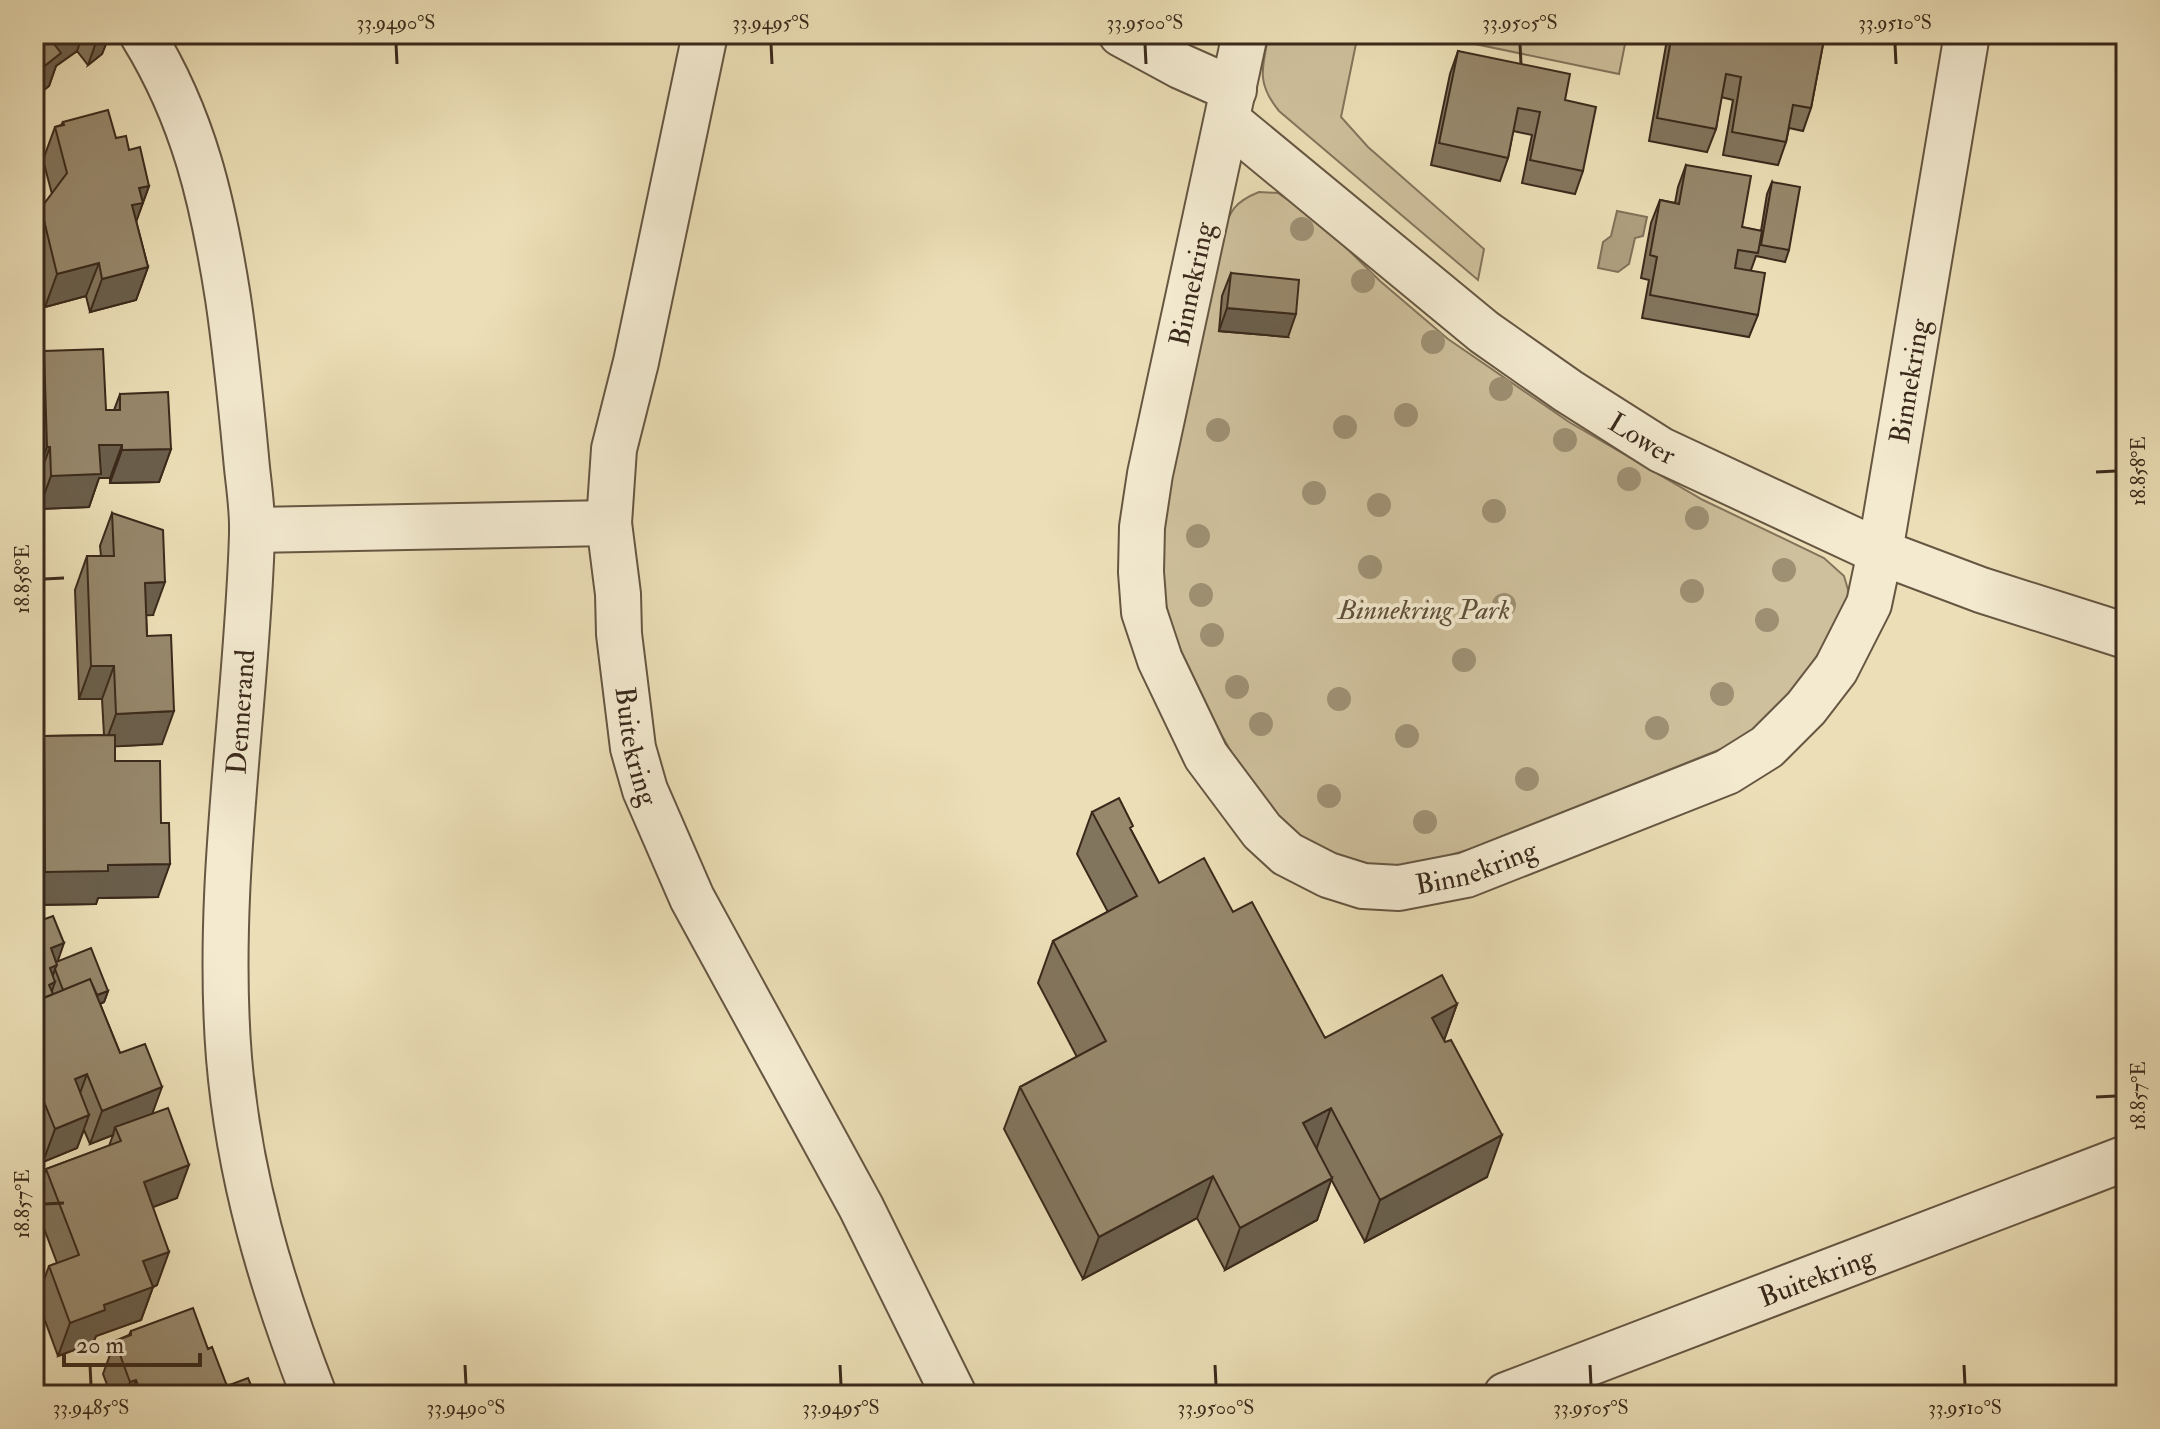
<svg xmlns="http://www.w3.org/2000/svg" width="2160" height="1429" font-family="'IM FELL Double Pica',serif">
<rect width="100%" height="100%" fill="#ecdfb7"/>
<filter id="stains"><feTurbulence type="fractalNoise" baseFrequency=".0025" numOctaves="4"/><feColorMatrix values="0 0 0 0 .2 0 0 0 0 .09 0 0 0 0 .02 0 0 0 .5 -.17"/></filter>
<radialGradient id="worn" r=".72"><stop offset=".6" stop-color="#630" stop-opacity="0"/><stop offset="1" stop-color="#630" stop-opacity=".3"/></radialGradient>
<!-- green -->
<path fill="#cec09c" stroke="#84745c" stroke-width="2" d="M 1269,34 L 1358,34 L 1341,117 L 1368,147 L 1484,249 L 1478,280 L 1279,111 C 1256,83 1262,68 1269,34 Z
M 1427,34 L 1627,34 L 1619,74 Z
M 1259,192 L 1278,193 L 1321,223 L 1380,281 L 1448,339 L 1569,422 L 1703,500 L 1824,558 L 1844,576 L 1849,593 L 1845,609 L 1794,694 L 1746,739 L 1474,848 L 1424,863 L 1382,868 L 1332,853 L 1301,838 L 1254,792 L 1221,734 L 1173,634 L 1161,583 L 1159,540 L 1221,236 C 1230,211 1234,202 1259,192 Z"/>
<!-- water -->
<path fill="#afa182" stroke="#807159" stroke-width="2" d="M 1617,211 L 1647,217 L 1643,236 L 1635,238 L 1629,264 L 1618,272 L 1598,268 L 1603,242 L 1611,236 Z"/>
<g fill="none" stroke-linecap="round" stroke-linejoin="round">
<!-- street casing -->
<g stroke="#665642" stroke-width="48">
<g id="street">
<path d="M 142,34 C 194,118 213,202 228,298 C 236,351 241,404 246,457 C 248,482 253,509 252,534 C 247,708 215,883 229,1058 C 239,1177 271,1284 314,1395"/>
<path id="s1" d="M 705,34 L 636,362 L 614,449 L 609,523 L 618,594 L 619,634 L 633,748 L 645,790 L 692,898 L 861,1207 L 954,1395"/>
<path d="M 1121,34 L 1180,66 L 1234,90"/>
<path id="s2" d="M 1245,34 L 1150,474 L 1142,527 L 1141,572 L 1144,612 L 1160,660 L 1206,756 L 1262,831 L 1287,854 L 1328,875 L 1363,886 L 1399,888 L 1466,875 L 1727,772 L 1767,747 L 1806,708 L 1836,669 L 1869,604 L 1880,552 L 1967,34"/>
<path id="s3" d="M 1227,120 L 1484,332 L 1568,391 L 1661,450 L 1880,552 L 1981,590 L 2126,636"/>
<path d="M 252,530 L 609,523"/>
<path id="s4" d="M 1506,1395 L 2126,1158"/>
</g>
</g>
<!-- street -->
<use href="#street" stroke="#f3ead0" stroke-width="44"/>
</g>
<!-- trees -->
<g fill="#9e9073">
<circle cx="1302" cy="229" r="12"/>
<circle cx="1363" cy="281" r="12"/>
<circle cx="1433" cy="342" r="12"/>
<circle cx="1501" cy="389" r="12"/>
<circle cx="1406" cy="415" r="12"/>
<circle cx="1345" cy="427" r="12"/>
<circle cx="1218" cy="430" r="12"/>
<circle cx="1565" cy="440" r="12"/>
<circle cx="1629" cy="479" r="12"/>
<circle cx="1314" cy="493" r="12"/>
<circle cx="1379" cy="505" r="12"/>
<circle cx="1494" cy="511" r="12"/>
<circle cx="1697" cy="518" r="12"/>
<circle cx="1198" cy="536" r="12"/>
<circle cx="1370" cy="567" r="12"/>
<circle cx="1784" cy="570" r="12"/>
<circle cx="1692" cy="591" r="12"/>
<circle cx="1201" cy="595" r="12"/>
<circle cx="1504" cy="605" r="12"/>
<circle cx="1767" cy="620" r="12"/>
<circle cx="1212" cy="635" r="12"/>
<circle cx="1464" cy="660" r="12"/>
<circle cx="1237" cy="687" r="12"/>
<circle cx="1722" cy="694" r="12"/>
<circle cx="1339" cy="699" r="12"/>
<circle cx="1261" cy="724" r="12"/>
<circle cx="1657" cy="728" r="12"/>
<circle cx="1407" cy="736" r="12"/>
<circle cx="1527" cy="779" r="12"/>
<circle cx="1329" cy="796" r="12"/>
<circle cx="1425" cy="822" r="12"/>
</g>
<!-- wall -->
<path fill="#82755d" stroke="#3a291b" stroke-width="2" d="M 34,34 L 110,34 L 102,54 L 88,65 L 77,51 L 56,66 L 49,86 L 34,98 Z
M 1668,34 L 1825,34 L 1811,108 L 1803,131 L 1789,128 L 1786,142 L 1778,165 L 1723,155 L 1733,100 L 1721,97 L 1716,129 L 1707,152 L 1649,141 Z
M 1458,51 L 1565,100 L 1583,171 L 1575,194 L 1522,183 L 1532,135 L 1513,131 L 1508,158 L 1500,181 L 1431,165 L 1450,74 Z
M 63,122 L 116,138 L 129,150 L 149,186 L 136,221 L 148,267 L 136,300 L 90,312 L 86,296 L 45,307 L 34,262 L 34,227 L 41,208 L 52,194 L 43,160 L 55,127 L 61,125 Z
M 1686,165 L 1742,227 L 1761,231 L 1767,194 L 1772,182 L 1789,250 L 1785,262 L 1756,256 L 1751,270 L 1758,315 L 1749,337 L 1642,318 L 1649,280 L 1641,278 L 1651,223 L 1660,200 L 1675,203 L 1678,187 Z
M 1231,273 L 1288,337 L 1219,331 L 1222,296 Z
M 44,351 L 106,410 L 114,410 L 120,394 L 171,449 L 159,482 L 110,483 L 110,478 L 99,478 L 89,507 L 39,509 L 38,480 L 35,480 L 34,378 Z
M 112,513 L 153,615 L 146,615 L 147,636 L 162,744 L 115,746 L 115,761 L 158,897 L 98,898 L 96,904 L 34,905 L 34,762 L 44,736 L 104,735 L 102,699 L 79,699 L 75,590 L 87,556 L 101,556 L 100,546 Z
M 1092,812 L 1131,830 L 1159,883 L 1233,912 L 1325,1038 L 1457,1004 L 1444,1040 L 1487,1177 L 1365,1242 L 1331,1179 L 1317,1220 L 1225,1270 L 1197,1218 L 1083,1279 L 1004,1129 L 1020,1087 L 1077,1057 L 1038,983 L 1053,941 L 1108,912 L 1077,854 Z
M 34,923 L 57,961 L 108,991 L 104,1002 L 100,1004 L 120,1053 L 152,1114 L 177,1198 L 153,1207 L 157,1285 L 153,1287 L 141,1320 L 96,1336 L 93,1343 L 58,1356 L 37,1299 L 49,1266 L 57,1263 L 34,1202 L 46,1169 L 109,1146 L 113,1135 L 90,1144 L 84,1130 L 77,1148 L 43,1162 L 34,1140 Z
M 131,1331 L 208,1349 L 227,1386 L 255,1395 L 111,1395 L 103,1374 L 115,1341 L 129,1335 Z"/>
<!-- shaded-wall -->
<path fill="#6a5f4c" stroke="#3a291b" stroke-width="2" d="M 67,34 L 83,34 L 77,51 L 56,66 L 49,86 L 34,98 L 34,89 L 42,68 L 54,44 Z
M 99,34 L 110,34 L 102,54 L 88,65 Z
M 149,186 L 131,236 L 120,238 L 139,188 Z
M 99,263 L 86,296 L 45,307 L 57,274 Z
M 148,267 L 136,300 L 90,312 L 102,279 Z
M 1227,308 L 1296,314 L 1288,337 L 1219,331 Z
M 99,445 L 122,445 L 110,478 L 99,478 L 89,507 L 39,509 L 51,476 Z
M 47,447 L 50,447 L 38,480 L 35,480 Z
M 171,449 L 159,482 L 110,483 L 122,450 Z
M 165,582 L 153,615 L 132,616 L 145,583 Z
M 91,666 L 114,666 L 102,699 L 79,699 Z
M 174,711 L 162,744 L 104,747 L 116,714 Z
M 170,864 L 158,897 L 98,898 L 96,904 L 34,905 L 45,872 L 108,865 Z
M 64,943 L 50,984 L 55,982 L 47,1005 L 51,948 Z
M 108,991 L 104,1002 L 65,1018 L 69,1006 Z
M 1457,1004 L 1442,1046 L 1432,1018 Z
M 87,1074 L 75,1107 L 75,1079 Z
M 162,1087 L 150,1120 L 115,1127 L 113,1135 L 90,1144 L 102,1111 Z
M 1331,1108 L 1316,1150 L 1303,1123 Z
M 89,1115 L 77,1148 L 43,1162 L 55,1129 Z
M 1502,1135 L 1487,1177 L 1365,1242 L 1380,1200 Z
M 189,1165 L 177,1198 L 132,1215 L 144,1182 Z
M 1213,1176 L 1197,1218 L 1083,1279 L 1099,1237 Z
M 1332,1178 L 1317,1220 L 1225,1270 L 1240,1228 Z
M 169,1252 L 157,1285 L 153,1287 L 141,1320 L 96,1336 L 93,1343 L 58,1356 L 70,1323 L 104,1305 L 143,1261 Z
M 136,1380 L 131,1395 L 125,1395 L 130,1382 Z"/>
<!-- building -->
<path fill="#97886c" stroke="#3a291b" stroke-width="2" d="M 34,34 L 67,34 L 54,44 L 61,53 L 42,68 L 35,59 L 34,60 Z
M 1672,34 L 1825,34 L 1811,108 L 1793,105 L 1786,142 L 1732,132 L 1741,77 L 1726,74 L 1716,129 L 1657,118 Z
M 1458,51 L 1570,74 L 1565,100 L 1596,107 L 1583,171 L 1530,160 L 1540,112 L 1518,108 L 1508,158 L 1439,143 Z
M 108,110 L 116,138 L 126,136 L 129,150 L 140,147 L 149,186 L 139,188 L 143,203 L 132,205 L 148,267 L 102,279 L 99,263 L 57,274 L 41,208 L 67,173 L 55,127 L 64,125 L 63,122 Z
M 1686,165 L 1751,176 L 1742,227 L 1762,231 L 1758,253 L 1738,250 L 1735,268 L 1765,273 L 1758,315 L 1650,295 L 1657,257 L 1650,255 L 1660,200 L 1679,204 Z
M 1772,182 L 1800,187 L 1789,250 L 1761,245 Z
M 1231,273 L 1299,280 L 1296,314 L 1227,308 Z
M 103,349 L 106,410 L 120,410 L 120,394 L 168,392 L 171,449 L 122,450 L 122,445 L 99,445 L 101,474 L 51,476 L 50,447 L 47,447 L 44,351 Z
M 112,513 L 163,530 L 165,582 L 145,583 L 147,636 L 171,635 L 174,711 L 116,714 L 114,666 L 91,666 L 87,556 L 114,556 Z
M 115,735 L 115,761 L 160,761 L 161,823 L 169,823 L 170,864 L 108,865 L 108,871 L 45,872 L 44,736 Z
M 1119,798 L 1133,826 L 1130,828 L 1159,883 L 1204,858 L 1233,912 L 1252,902 L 1325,1038 L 1442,975 L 1457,1004 L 1432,1018 L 1445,1042 L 1451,1040 L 1502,1135 L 1380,1200 L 1331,1108 L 1303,1123 L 1332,1178 L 1240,1228 L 1213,1176 L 1099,1237 L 1020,1087 L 1106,1041 L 1053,941 L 1137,896 L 1092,812 Z
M 53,916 L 64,943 L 51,948 L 57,965 L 50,968 L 55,982 L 49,985 L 53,994 L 34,1002 L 34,923 Z
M 91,948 L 108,991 L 97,995 L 90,979 L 63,990 L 55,969 L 57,965 L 56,962 Z
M 90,979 L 120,1053 L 145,1044 L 162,1087 L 102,1111 L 87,1074 L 75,1079 L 89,1115 L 55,1129 L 34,1077 L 34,1002 Z
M 168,1108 L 189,1165 L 144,1182 L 169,1252 L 143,1261 L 153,1287 L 104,1305 L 105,1310 L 70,1323 L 49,1266 L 79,1255 L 46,1169 L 121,1141 L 115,1127 Z
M 193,1308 L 208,1349 L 212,1347 L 227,1386 L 248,1378 L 255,1395 L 142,1395 L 136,1380 L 130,1382 L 115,1341 L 131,1335 L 131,1331 Z"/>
<!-- ticks -->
<path fill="none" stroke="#3a291b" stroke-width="3" d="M 396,44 L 397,64M 771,44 L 772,64M 1145,44 L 1146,64M 1520,44 L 1521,64M 1895,44 L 1896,64M 2096,472 L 2116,471M 44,579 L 64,578M 2096,1097 L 2116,1096M 44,1204 L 64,1203M 90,1365 L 91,1385M 465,1365 L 466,1385M 840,1365 L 841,1385M 1215,1365 L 1216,1385M 1590,1365 L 1591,1385M 1964,1365 L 1965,1385"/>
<g text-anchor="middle" stroke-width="8" stroke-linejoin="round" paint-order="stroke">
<!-- street labels -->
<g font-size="28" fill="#3a291b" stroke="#f3ead0">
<text transform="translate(1191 284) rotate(-78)" y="10">Binnekring</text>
<text dy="10" stroke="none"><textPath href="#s2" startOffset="1792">Binnekring</textPath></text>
<text dy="10" stroke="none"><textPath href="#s3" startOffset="524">Lower</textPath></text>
<text transform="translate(240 712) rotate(-86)" y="10">Dennerand</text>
<text dy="10" stroke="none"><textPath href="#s1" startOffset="724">Buitekring</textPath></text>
<text dy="10" stroke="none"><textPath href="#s2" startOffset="1072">Binnekring</textPath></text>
<text dy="10" stroke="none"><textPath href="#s4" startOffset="332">Buitekring</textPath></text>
</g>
<!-- park labels -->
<g font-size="28" font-style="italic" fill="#5f4f3b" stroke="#f3ead0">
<text x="1424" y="619">Binnekring Park</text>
</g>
</g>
<!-- margin -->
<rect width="2160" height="1429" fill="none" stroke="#ecdfb7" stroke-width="88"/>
<!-- scale -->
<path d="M64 1353v12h136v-12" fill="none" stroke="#3a291b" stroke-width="4"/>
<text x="76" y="1353" font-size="24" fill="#3a291b" stroke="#f3ead0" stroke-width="6" paint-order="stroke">20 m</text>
<rect x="44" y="44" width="2072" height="1341" fill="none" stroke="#3a291b" stroke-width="3"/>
<g font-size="20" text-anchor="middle" fill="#3a291b">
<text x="396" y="29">33.9490°S</text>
<text x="771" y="29">33.9495°S</text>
<text x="1145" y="29">33.9500°S</text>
<text x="1520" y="29">33.9505°S</text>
<text x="1895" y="29">33.9510°S</text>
<text transform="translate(2138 471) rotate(-90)" y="7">18.858°E</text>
<text transform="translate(22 579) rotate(-90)" y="7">18.858°E</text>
<text transform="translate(2138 1096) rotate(-90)" y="7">18.857°E</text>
<text transform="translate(22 1204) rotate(-90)" y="7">18.857°E</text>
<text x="91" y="1414">33.9485°S</text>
<text x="466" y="1414">33.9490°S</text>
<text x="841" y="1414">33.9495°S</text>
<text x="1216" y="1414">33.9500°S</text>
<text x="1591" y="1414">33.9505°S</text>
<text x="1965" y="1414">33.9510°S</text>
</g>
<rect width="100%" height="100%" filter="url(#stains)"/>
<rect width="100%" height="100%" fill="url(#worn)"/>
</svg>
